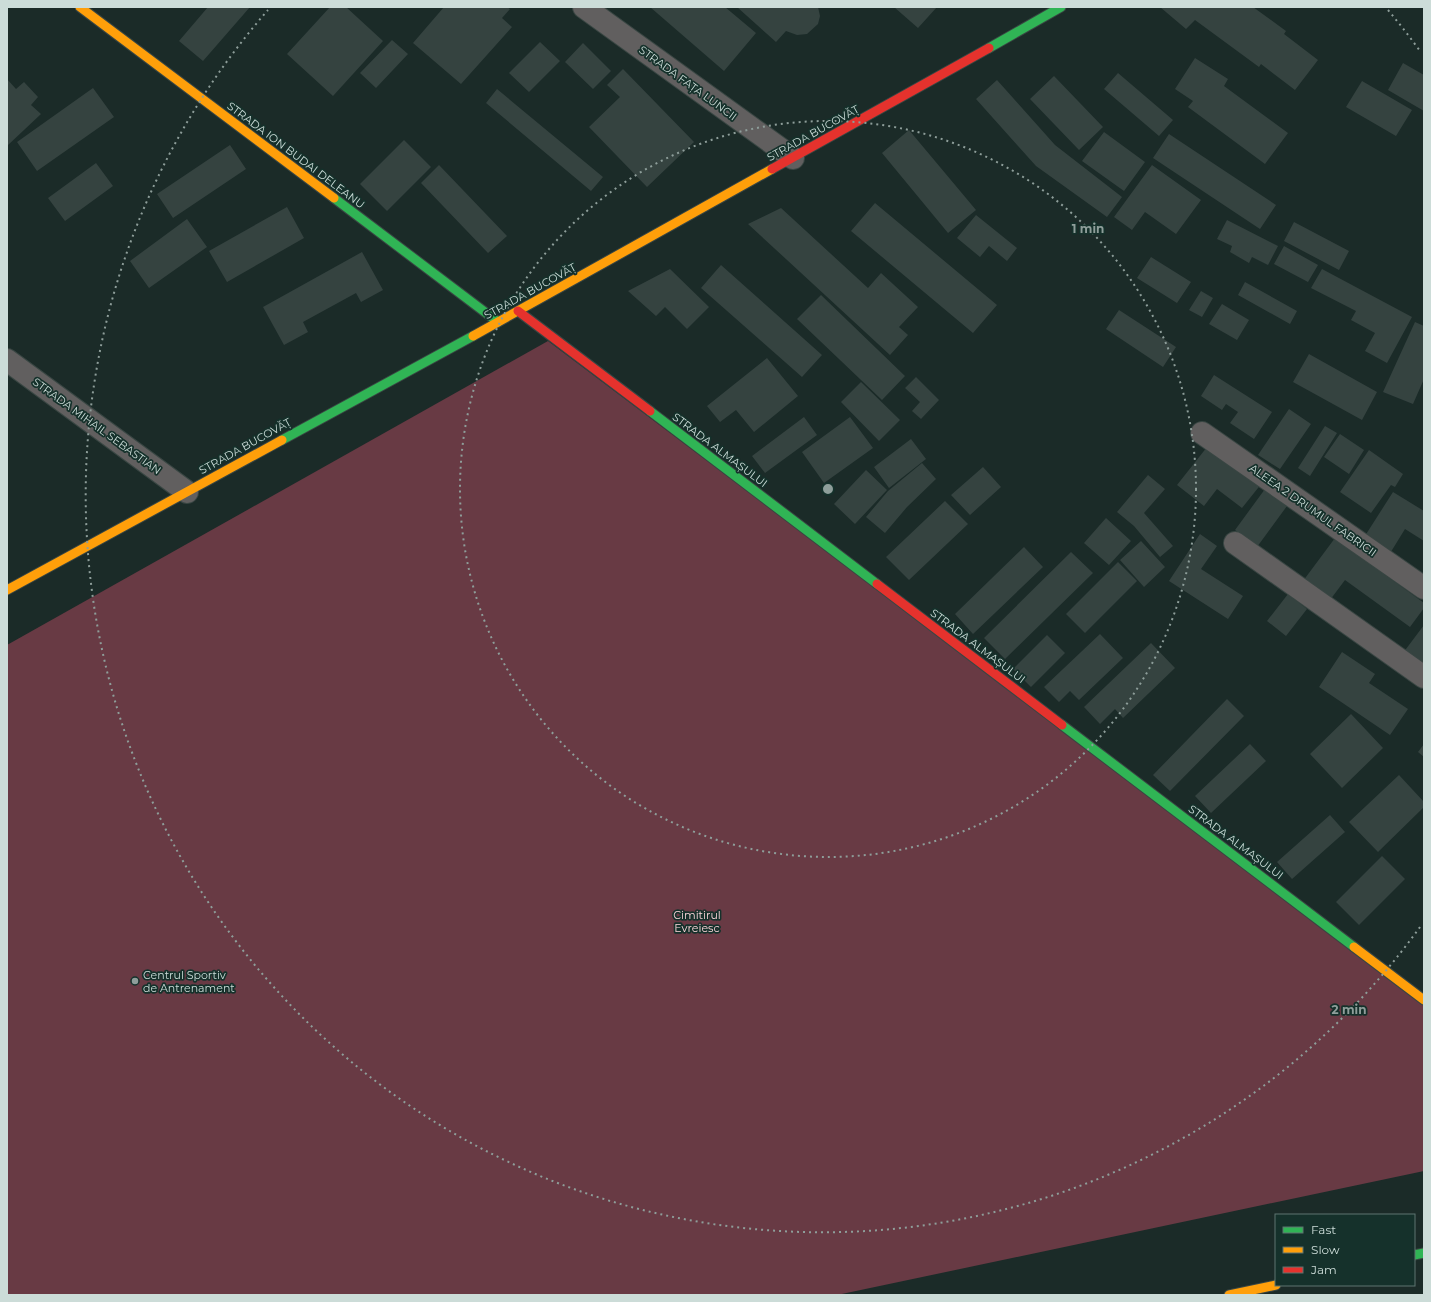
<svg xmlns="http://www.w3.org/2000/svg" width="1431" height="1302" font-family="Montserrat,sans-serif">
<rect width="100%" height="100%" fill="#1b2b28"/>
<!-- green -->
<path fill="#683a44" d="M 548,341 L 1424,1001 L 1424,1171 L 837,1295 L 7,1295 L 7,645 Z"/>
<!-- building -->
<path fill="#354340" d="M 208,7 L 250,7 L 203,61 L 179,41 Z
M 330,7 L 346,7 L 383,41 L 333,96 L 287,54 Z
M 444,7 L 507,7 L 510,9 L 502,18 L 512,27 L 461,84 L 413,43 Z
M 650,7 L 725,7 L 756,33 L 724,71 Z
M 737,7 L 818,7 L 820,16 L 818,24 L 807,34 L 797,35 L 786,31 L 776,42 Z
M 894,7 L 937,7 L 918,28 Z
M 1160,7 L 1253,7 L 1286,31 L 1284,34 L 1318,60 L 1295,90 L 1261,64 L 1259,67 L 1195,20 L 1186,29 Z
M 392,40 L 408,54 L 376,88 L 360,73 Z
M 540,42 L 560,61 L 529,92 L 509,73 Z
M 583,43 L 611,71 L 593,89 L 565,62 Z
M 1195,58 L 1228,79 L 1224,86 L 1288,133 L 1265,164 L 1188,107 L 1193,101 L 1175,89 Z
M 1403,63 L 1424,75 L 1424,111 L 1388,90 Z
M 623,69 L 694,142 L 647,187 L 589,127 L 620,97 L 607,85 Z
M 1118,73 L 1173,120 L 1159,136 L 1104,89 Z
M 1054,76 L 1103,127 L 1079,150 L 1030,99 Z
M 7,79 L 16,89 L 24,82 L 38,97 L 31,105 L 41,114 L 7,146 Z
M 997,80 L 1055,145 L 1122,197 L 1107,217 L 1036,166 L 976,99 Z
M 1362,81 L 1412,110 L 1396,136 L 1346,107 Z
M 93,88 L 114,117 L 37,171 L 17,142 Z
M 497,89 L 603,177 L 591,191 L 486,103 Z
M 909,130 L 976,210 L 948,233 L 882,153 Z
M 1104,132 L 1145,162 L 1124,191 L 1082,161 Z
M 1169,134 L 1276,205 L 1260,229 L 1153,158 Z
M 404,140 L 431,167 L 387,211 L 360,184 Z
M 230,145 L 246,169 L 173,218 L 157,194 Z
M 96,163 L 113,186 L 65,221 L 48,198 Z
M 439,165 L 507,236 L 488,253 L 421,183 Z
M 1152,165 L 1201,200 L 1176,234 L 1145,212 L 1132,230 L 1114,217 Z
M 875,203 L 997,305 L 973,333 L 851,231 Z
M 287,207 L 304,238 L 227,282 L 209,251 Z
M 781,208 L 868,288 L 881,273 L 918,307 L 899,327 L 908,335 L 890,355 L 748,224 Z
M 976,215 L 1017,248 L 1007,261 L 989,246 L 980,257 L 957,238 Z
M 187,219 L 207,247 L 149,288 L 130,261 Z
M 1227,220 L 1278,246 L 1268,265 L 1252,257 L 1249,263 L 1230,252 L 1232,246 L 1217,239 Z
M 1294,222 L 1349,251 L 1339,270 L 1284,241 Z
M 1284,246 L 1318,265 L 1308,282 L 1274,264 Z
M 362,252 L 383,290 L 361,302 L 356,293 L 303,322 L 308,332 L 284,345 L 263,307 Z
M 1151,257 L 1191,282 L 1177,303 L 1137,278 Z
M 721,265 L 822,355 L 802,377 L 701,288 Z
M 670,269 L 709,307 L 687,329 L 665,307 L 656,316 L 628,291 Z
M 1322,269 L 1412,317 L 1387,363 L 1365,351 L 1375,333 L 1351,320 L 1356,311 L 1311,288 Z
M 1245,282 L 1297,311 L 1290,324 L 1238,295 Z
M 1201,291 L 1213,298 L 1202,317 L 1189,310 Z
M 821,295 L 905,376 L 882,400 L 797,319 Z
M 1222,304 L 1249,320 L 1237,340 L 1209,324 Z
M 1119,310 L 1176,347 L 1163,367 L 1106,329 Z
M 1415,322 L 1424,326 L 1424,379 L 1413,404 L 1383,392 Z
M 1309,354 L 1377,392 L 1362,420 L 1293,382 Z
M 767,358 L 798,396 L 754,432 L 736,410 L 720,422 L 707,406 Z
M 1214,375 L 1272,412 L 1254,439 L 1230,423 L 1238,412 L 1226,404 L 1222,410 L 1201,396 Z
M 916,377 L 939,400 L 921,419 L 912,411 L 920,402 L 905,388 Z
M 861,382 L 900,420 L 879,441 L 841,402 Z
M 1289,409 L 1311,424 L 1280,469 L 1258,455 Z
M 804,417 L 817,435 L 765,473 L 752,456 Z
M 850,417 L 873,448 L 824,483 L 802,452 Z
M 1325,426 L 1337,433 L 1310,476 L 1298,468 Z
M 1340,434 L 1364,450 L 1349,474 L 1324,457 Z
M 911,439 L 926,459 L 889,488 L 874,467 Z
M 1211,442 L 1262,483 L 1242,508 L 1217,489 L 1204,506 L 1177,485 Z
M 1369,450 L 1403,474 L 1395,487 L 1391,485 L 1371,513 L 1340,492 Z
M 922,463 L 936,479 L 907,507 L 885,533 L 866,517 L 888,491 Z
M 983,467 L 1001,487 L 970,515 L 951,495 Z
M 866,470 L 887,490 L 855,524 L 834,504 Z
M 1148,475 L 1165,489 L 1144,513 L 1173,546 L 1160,557 L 1134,526 L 1117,512 Z
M 1265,489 L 1287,506 L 1257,547 L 1235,530 Z
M 1393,492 L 1424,511 L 1424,541 L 1405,529 L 1389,555 L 1363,539 Z
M 945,501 L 968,524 L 909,580 L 886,557 Z
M 1106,518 L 1131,541 L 1109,565 L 1084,543 Z
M 1200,534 L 1217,546 L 1201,569 L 1243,596 L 1228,619 L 1169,581 Z
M 1335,538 L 1424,603 L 1424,608 L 1410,627 L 1345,580 L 1330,600 L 1303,581 Z
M 1141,541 L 1165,567 L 1144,587 L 1120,560 Z
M 1024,547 L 1043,567 L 973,634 L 955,614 Z
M 1071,552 L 1093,573 L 1005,659 L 984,638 Z
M 1118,562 L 1137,581 L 1085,633 L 1066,614 Z
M 1288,594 L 1307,609 L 1286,636 L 1267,621 Z
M 1424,625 L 1424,664 L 1403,653 Z
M 1100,634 L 1123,658 L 1079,700 L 1070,691 L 1059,702 L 1044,687 Z
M 1047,635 L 1065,653 L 1031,687 L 1013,669 Z
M 1151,643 L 1175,668 L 1123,718 L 1115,709 L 1100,724 L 1084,707 Z
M 1342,652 L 1375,674 L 1369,683 L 1408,709 L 1390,735 L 1319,687 Z
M 1227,699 L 1244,716 L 1170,791 L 1153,775 Z
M 1351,714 L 1383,748 L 1342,788 L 1310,754 Z
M 1250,744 L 1266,761 L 1211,813 L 1195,796 Z
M 1424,744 L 1424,757 L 1418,752 Z
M 1399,775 L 1424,802 L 1424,807 L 1378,852 L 1349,822 Z
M 1330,815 L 1345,832 L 1292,879 L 1277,862 Z
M 1382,856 L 1405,879 L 1359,925 L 1336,902 Z"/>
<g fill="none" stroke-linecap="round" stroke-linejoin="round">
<!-- street casing -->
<g stroke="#394643" stroke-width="24">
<path id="street" d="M 584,7 L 793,158
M 7,360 L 187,492
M 1202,433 L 1424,588
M 1235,543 L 1424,677"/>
</g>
<!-- fast casing -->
<g stroke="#394643" stroke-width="11">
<path id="fast" d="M 989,48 L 1061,7
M 334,198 L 498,322
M 650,411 L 877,584
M 282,440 L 473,336
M 1062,725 L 1354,947
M 1414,1255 L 1424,1253"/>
</g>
<!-- slow casing -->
<g stroke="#394643" stroke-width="11">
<path id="slow" d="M 80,7 L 334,198
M 473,336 L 772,169
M 7,590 L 282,440
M 1354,947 L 1424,1000
M 1229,1295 L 1276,1285"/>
</g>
<!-- jam casing -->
<g stroke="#394643" stroke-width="11">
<path id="jam" d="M 772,169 L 989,48
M 518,311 L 650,411
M 877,584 L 1062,725"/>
</g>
<!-- street -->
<use href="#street" stroke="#615f5f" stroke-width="22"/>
<!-- fast -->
<use href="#fast" stroke="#30b455" stroke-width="9"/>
<!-- slow -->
<use href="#slow" stroke="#ff9f0a" stroke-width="9"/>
<!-- jam -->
<use href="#jam" stroke="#e5322d" stroke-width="9"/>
</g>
<!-- distance rings -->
<g fill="none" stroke="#8e9e9a" stroke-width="2" stroke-dasharray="2 4">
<circle cx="828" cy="489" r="368"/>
<path d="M1420 927A737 737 0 1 1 268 10M1388 10A737 737 0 0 1 1420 51"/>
</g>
<!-- markers -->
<circle fill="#8e9e9a" stroke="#15312b" stroke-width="1.5" cx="135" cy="981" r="4"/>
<g text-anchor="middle" stroke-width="3.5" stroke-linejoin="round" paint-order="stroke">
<!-- street labels -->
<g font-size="11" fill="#ccdcd8" stroke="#15312b">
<text transform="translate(688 83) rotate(36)" y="4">STRADA FAȚA LUNCII</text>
<text transform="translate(813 133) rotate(-29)" y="4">STRADA BUCOVĂȚ</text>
<text transform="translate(296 155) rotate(37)" y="4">STRADA ION BUDAI DELEANU</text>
<text transform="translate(530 291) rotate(-29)" y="4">STRADA BUCOVĂȚ</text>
<text transform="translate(97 426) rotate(36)" y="4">STRADA MIHAIL SEBASTIAN</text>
<text transform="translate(245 446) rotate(-29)" y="4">STRADA BUCOVĂȚ</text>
<text transform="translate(720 450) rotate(37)" y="4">STRADA ALMAȘULUI</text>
<text transform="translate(1313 510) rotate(35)" y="4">ALEEA 2 DRUMUL FABRICII</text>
<text transform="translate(978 646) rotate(37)" y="4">STRADA ALMAȘULUI</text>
<text transform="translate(1236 842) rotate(37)" y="4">STRADA ALMAȘULUI</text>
</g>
<!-- park labels -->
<g font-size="11" fill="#fdd5da" stroke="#15312b">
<text x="697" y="919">Cimitirul<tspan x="697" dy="13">Evreiesc</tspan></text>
</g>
<!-- poi labels -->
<g font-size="11" fill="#ccdcd8" stroke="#15312b" text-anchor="start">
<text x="143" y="979">Centrul Sportiv<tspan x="143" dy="13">de Antrenament</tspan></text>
</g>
</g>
<circle cx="828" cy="489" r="6" fill="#8e9e9a" stroke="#15312b" stroke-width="2"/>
<g font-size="12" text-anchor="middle" font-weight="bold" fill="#8e9e9a" stroke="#15312b" stroke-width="3.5" stroke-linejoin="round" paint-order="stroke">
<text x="1088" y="233">1 min</text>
<text x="1349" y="1014">2 min</text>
</g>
<!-- border -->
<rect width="1431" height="1302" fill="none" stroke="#ccdcd8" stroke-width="16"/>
<!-- legend -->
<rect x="1275" y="1214" width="140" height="72" fill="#15312b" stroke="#5e7570"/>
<rect x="1283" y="1227" width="20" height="6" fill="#30b455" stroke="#5e7570"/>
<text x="1311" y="1234" font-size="12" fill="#ccdcd8">Fast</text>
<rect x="1283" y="1247" width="20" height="6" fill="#ff9f0a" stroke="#5e7570"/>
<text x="1311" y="1254" font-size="12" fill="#ccdcd8">Slow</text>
<rect x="1283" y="1267" width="20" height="6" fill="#e5322d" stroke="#5e7570"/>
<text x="1311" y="1274" font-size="12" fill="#ccdcd8">Jam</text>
</svg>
